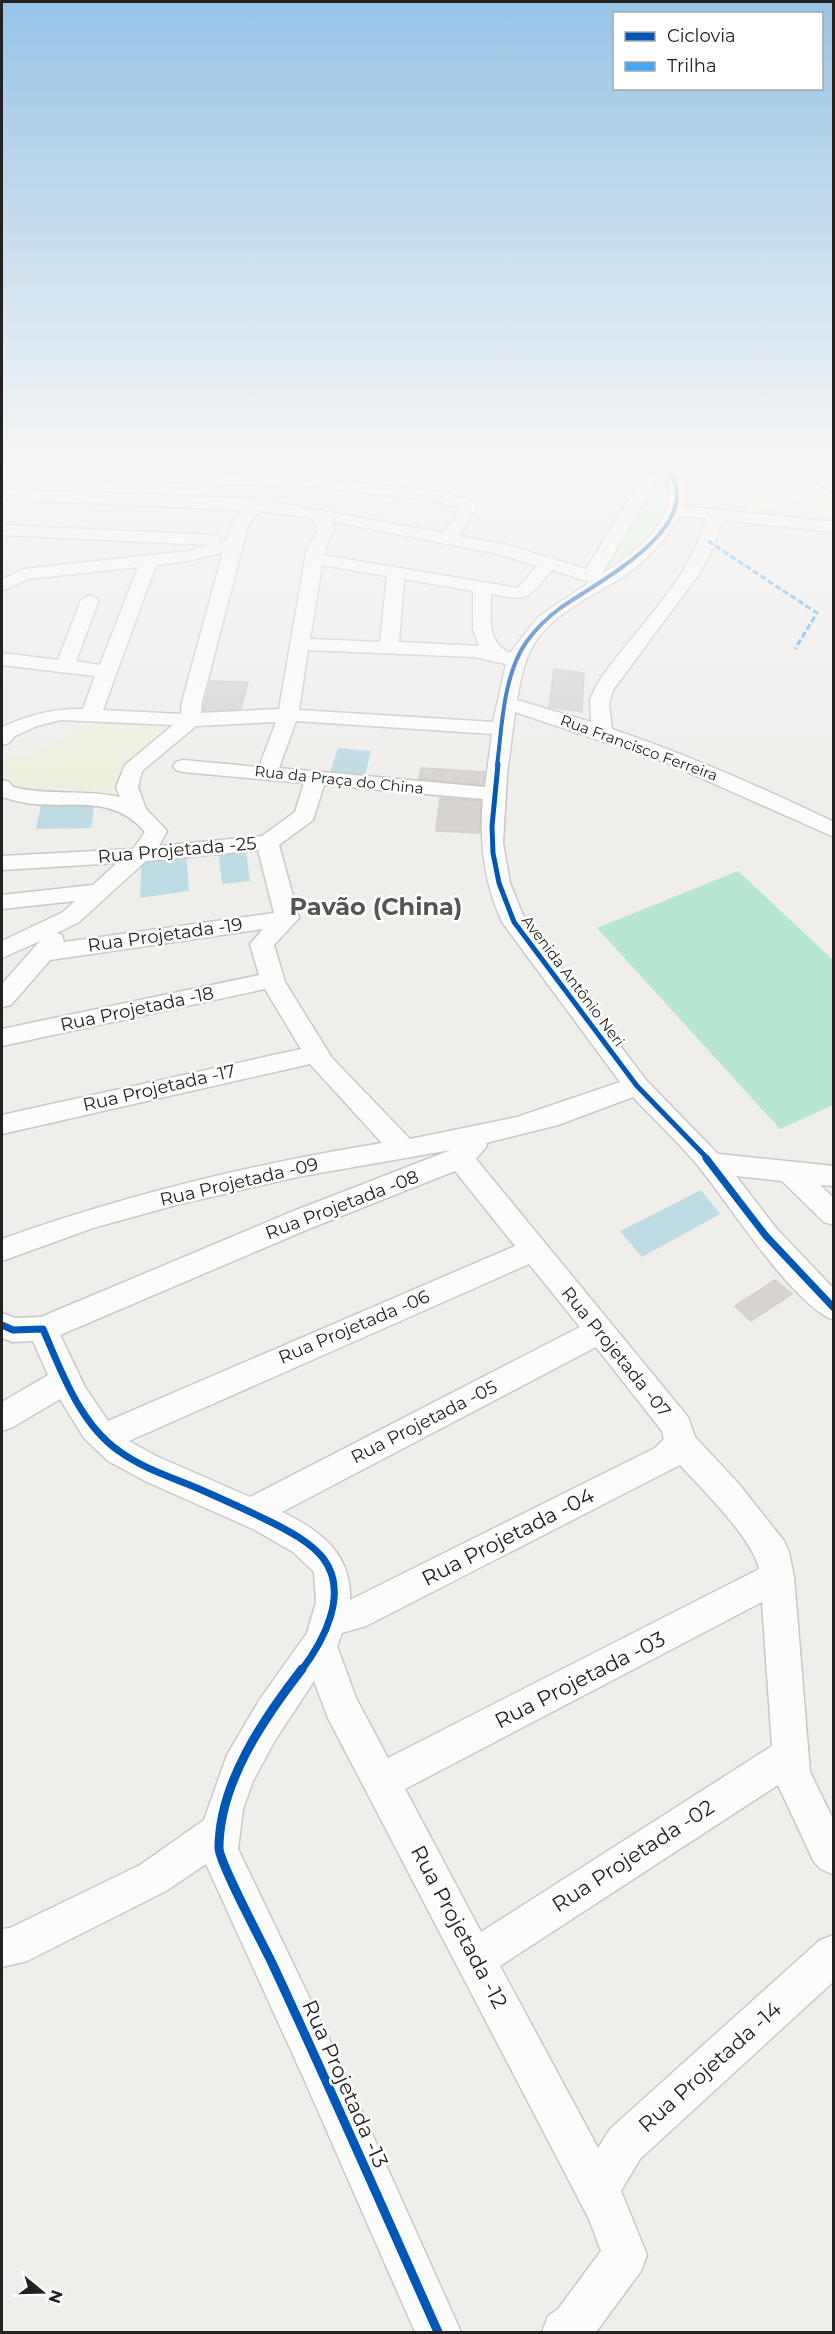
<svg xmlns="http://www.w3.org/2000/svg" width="835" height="2334" font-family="Montserrat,sans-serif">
<rect width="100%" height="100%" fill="#f0eeeb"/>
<!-- education -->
<path fill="#f8f7e8" d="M 782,468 L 810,486 L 817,484 L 827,490 L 821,493 L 833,500 L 833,512 L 821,516 L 798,499 L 756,512 L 743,503 L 781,490 L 759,475 Z"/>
<!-- farmland -->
<path fill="#efefdf" d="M 103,719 L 172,725 L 120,774 L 118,796 L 20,791 L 2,778 L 2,758 L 26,757 Z"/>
<!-- park -->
<path fill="#daf5da" d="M 655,479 L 669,480 L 672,488 C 660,530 640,547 605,571 L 603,566 L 633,524 Z"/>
<!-- pitch -->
<path fill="#b7e6d2" d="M 738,871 L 833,960 L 833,1105 L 780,1129 L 597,928 Z"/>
<!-- water -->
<path fill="#bfdbe3" d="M 338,748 L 371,751 L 365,775 L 330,772 Z
M 42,801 L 95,801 L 91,828 L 36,829 Z
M 245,844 L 250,881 L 222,884 L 218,848 Z
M 186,852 L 189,891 L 140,898 L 142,856 Z
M 701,1190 L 720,1214 L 642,1257 L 620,1231 Z"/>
<!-- building -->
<path fill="#d7d4d2" stroke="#d3d0cc" stroke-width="1.5" d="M 554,669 L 584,673 L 582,712 L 549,707 Z
M 210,681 L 248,682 L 241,709 L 203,711 Z
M 421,768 L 485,772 L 483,785 L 419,779 Z
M 440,798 L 481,801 L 480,833 L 436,831 Z
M 775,1280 L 792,1294 L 751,1321 L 735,1306 Z"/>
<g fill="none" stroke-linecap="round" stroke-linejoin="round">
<!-- minor casing -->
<g stroke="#c9c8c7" stroke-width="3">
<path id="minor" d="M 654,462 L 671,462 C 683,475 689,488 683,506 L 834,522 L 834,532 L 723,520 L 710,554 L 699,574 L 613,690 L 609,704 L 612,729 C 688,755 761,787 834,822 L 834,837 L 667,763 L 515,712 L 507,775 L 503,843 L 510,883 L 525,920 L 646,1080 L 718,1154 L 834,1166 L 834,1186 L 820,1185 L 834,1198 L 834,1225 L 824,1222 L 782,1181 L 736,1176 L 776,1228 L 834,1289 L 834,1320 C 795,1307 730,1206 703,1172 C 682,1145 656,1122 633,1097 L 558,1125 L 486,1143 L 487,1146 L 476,1159 L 688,1417 L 695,1437 L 738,1483 L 784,1541 L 789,1552 L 794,1577 L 810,1772 L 834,1821 L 834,1875 L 821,1869 L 814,1862 L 778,1785 L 500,1966 L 598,2148 L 610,2129 L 820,1940 L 834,1935 L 834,1981 L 640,2159 L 621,2191 L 647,2255 L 641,2271 L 596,2332 L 542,2332 L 548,2316 L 558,2309 L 601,2251 L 589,2219 L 328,1718 L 314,1681 L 274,1742 L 253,1781 L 243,1809 L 238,1849 L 334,2049 L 461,2332 L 415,2332 L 304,2079 L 206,1864 L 166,1891 L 27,1961 L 2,1967 L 2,1929 L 10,1928 L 140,1865 L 204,1820 L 227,1755 L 260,1699 L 307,1633 L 316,1602 L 314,1572 L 293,1552 L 253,1529 L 147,1482 L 108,1461 L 84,1438 L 60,1399 L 13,1427 L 2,1431 L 2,1402 L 48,1375 L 33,1341 L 13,1342 L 2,1338 L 2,1313 L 15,1318 L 41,1317 L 291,1212 L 451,1150 L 297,1177 L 176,1205 L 93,1228 L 2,1261 L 2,1239 C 126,1195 252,1164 382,1143 L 310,1064 L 2,1134 L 2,1115 L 301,1049 L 265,989 L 2,1046 L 2,1029 L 259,975 L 250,944 L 263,929 L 50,960 L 11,1005 L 2,1007 L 2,984 L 40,941 L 2,958 L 2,941 L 63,912 L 75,901 L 2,909 L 2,895 L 93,885 L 117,863 L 2,870 L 2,856 L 133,849 L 145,832 C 113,795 77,808 34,804 C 23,803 12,800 2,797 L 2,780 L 9,782 L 13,787 C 49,796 85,789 120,797 L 116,787 L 125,765 L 173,725 L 60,720 L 37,726 L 15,736 L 9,743 L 2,745 L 2,727 C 29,715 54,708 83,709 L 95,676 L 2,665 L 2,653 L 58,660 L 81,600 L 90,595 L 99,600 L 76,661 L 100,665 L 138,567 L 28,579 L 2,591 L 2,579 L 24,569 L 188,551 L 210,545 L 2,535 L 2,525 L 213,535 L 219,536 L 220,542 L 227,541 L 233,523 L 242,510 L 2,499 L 2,489 L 256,499 L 444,533 L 460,508 L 437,501 L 314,487 L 46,478 L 38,473 L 46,468 L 314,478 L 437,491 L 475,502 L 477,506 L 459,536 L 507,545 L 586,569 L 644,475 L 656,475 L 658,478 L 602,574 C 629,557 676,523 669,485 C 667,475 660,470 654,462 ZM 259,511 L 312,518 L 318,528 L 306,553 L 279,709 L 201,713 L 202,702 L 244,541 L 249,524 ZM 679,516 L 706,518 C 689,584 632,630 596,686 L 590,700 L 591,722 L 517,700 C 520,683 523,666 530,651 C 549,612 598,595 631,571 C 651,556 667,537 679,516 ZM 331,521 L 498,554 L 537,566 L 518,588 L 323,555 L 334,528 ZM 223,552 L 182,702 L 181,714 L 103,710 L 156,565 L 188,561 ZM 322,565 L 387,576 L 380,642 L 310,639 ZM 552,570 L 590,582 L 538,617 L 510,653 C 486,642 491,617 491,594 C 531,601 526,600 552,570 ZM 404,579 L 473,591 L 473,629 L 479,646 L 399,642 ZM 308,650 L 474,657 L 506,664 L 493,722 L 299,710 ZM 296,721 L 492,734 L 485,787 L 279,768 ZM 276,722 L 259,767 L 183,760 L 176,762 L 173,766 L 176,770 L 183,772 L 304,783 L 295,812 L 262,836 L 159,846 L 167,831 L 146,809 L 138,787 L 142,771 L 196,726 ZM 324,785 L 483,799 C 479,843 484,882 502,922 L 620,1082 L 517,1117 L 410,1139 L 332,1058 L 285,982 L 274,945 L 299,918 L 279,845 L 313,820 ZM 258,850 L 274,913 L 64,942 L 62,935 L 57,933 L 79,922 L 146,861 ZM 455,1171 L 515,1246 L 108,1421 L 85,1387 L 60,1335 L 311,1228 ZM 529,1264 L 580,1327 L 250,1497 L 156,1456 L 129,1441 ZM 596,1347 L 662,1431 L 664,1439 L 655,1448 L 350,1600 C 352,1554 320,1530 282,1512 ZM 680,1465 C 702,1489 753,1539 759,1569 L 388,1758 L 356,1698 L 337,1646 L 342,1633 L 366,1626 ZM 762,1602 L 772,1746 L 481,1932 L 405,1789 Z
M 687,462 L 708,462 L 716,465 L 726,462 L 750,462 L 748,465 L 715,476 Z
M 789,462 L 807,462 L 834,481 L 834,494 Z"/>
</g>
<!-- minor -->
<use href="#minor" fill="#fdfcfc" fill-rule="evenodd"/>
<!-- quiet -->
<path stroke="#3fa9f5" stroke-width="3" stroke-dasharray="6 3" stroke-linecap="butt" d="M 708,541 L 817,613 L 795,649"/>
<!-- cycleway-far3 casing -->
<g stroke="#fff" stroke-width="6">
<path id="cycleway-far3" d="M 497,766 C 502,727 503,674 527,641 C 536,629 547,618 559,609 C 598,581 719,522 662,462"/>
</g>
<!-- cycleway-far2 casing -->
<g stroke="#fff" stroke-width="8">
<path id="cycleway-far2" d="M 498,764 L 492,826 L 493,853 L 499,883 L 514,922 L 637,1086 L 708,1159"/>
</g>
<!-- cycleway-far1 casing -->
<g stroke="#fff" stroke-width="10">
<path id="cycleway-far1" d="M 706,1158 L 766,1236 L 834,1308
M 2,1325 L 13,1330 L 43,1329 C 61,1371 80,1424 119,1451 C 142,1468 171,1477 197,1488 C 222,1499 247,1510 271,1522 C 289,1531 310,1542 323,1558 C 350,1593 323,1642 301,1671"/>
</g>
<!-- cycleway casing -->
<g stroke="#fff" stroke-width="13">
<path id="cycleway" d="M 302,1669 C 264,1718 219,1783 219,1848 C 219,1862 263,1944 272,1963 C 329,2085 383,2209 438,2332"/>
</g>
<!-- cycleway-far3 -->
<use href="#cycleway-far3" stroke="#0057b8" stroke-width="4"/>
<!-- cycleway-far2 -->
<use href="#cycleway-far2" stroke="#0057b8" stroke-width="5"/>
<!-- cycleway-far1 -->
<use href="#cycleway-far1" stroke="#0057b8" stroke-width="7"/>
<!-- cycleway -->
<use href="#cycleway" stroke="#0057b8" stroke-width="9"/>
</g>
<!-- sky -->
<linearGradient id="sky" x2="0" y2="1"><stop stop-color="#97c4e6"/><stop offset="0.59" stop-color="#f8f7f6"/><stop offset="1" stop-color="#f8f7f6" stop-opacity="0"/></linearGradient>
<rect width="835" height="789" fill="url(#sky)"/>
<g text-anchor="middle" stroke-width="5" stroke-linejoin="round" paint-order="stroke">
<!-- far-street labels -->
<g font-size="15" fill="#222" stroke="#fff">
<text transform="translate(639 748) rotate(20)" y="5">Rua Francisco Ferreira</text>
<text transform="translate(339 780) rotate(6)" y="5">Rua da Praça do China</text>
<text transform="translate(573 981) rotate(53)" y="5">Avenida Antônio Neri</text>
</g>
<!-- street labels -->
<g font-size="18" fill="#222" stroke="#fff">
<text transform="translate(177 850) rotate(-5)" y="6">Rua Projetada -25</text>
<text transform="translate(165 935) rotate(-8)" y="6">Rua Projetada -19</text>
<text transform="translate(137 1009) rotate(-12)" y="6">Rua Projetada -18</text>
<text transform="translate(159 1088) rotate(-13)" y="6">Rua Projetada -17</text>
<text transform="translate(239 1182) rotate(-13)" y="6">Rua Projetada -09</text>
<text transform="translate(342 1205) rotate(-21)" y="6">Rua Projetada -08</text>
<text transform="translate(354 1327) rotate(-23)" y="6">Rua Projetada -06</text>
<text transform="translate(616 1352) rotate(51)" y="6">Rua Projetada -07</text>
<text transform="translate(424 1422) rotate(-27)" y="6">Rua Projetada -05</text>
</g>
<!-- near-street labels -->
<g font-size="21" fill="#222" stroke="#fff">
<text transform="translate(508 1537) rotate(-27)" y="7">Rua Projetada -04</text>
<text transform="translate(580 1680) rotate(-27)" y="7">Rua Projetada -03</text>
<text transform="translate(633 1856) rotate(-33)" y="7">Rua Projetada -02</text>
<text transform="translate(459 1927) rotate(62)" y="7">Rua Projetada -12</text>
<text transform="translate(710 2067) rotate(-42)" y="7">Rua Projetada -14</text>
<text transform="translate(345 2084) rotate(66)" y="7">Rua Projetada -13</text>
</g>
<!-- district labels -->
<g font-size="24" font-weight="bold" fill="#555" stroke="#fff">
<text x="376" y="915">Pavão (China)</text>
</g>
</g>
<!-- border -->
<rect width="835" height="2334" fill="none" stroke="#222222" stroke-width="6"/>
<!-- legend -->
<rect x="613" y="12" width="210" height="78" fill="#ffffff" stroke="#a7a7a7" stroke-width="1.5"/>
<rect x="625" y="32" width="30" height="9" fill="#0057b8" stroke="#a7a7a7" stroke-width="1.5"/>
<text x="667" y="42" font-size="18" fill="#222222">Ciclovia</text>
<rect x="625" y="62" width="30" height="9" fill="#3fa9f5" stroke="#a7a7a7" stroke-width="1.5"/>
<text x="667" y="72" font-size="18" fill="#222222">Trilha</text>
<!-- north arrow -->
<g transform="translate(42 2292) rotate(109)" stroke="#ffffff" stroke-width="4.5" paint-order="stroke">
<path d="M0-4.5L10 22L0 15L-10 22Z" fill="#222222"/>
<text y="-9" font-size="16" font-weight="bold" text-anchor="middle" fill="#222222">N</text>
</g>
</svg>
